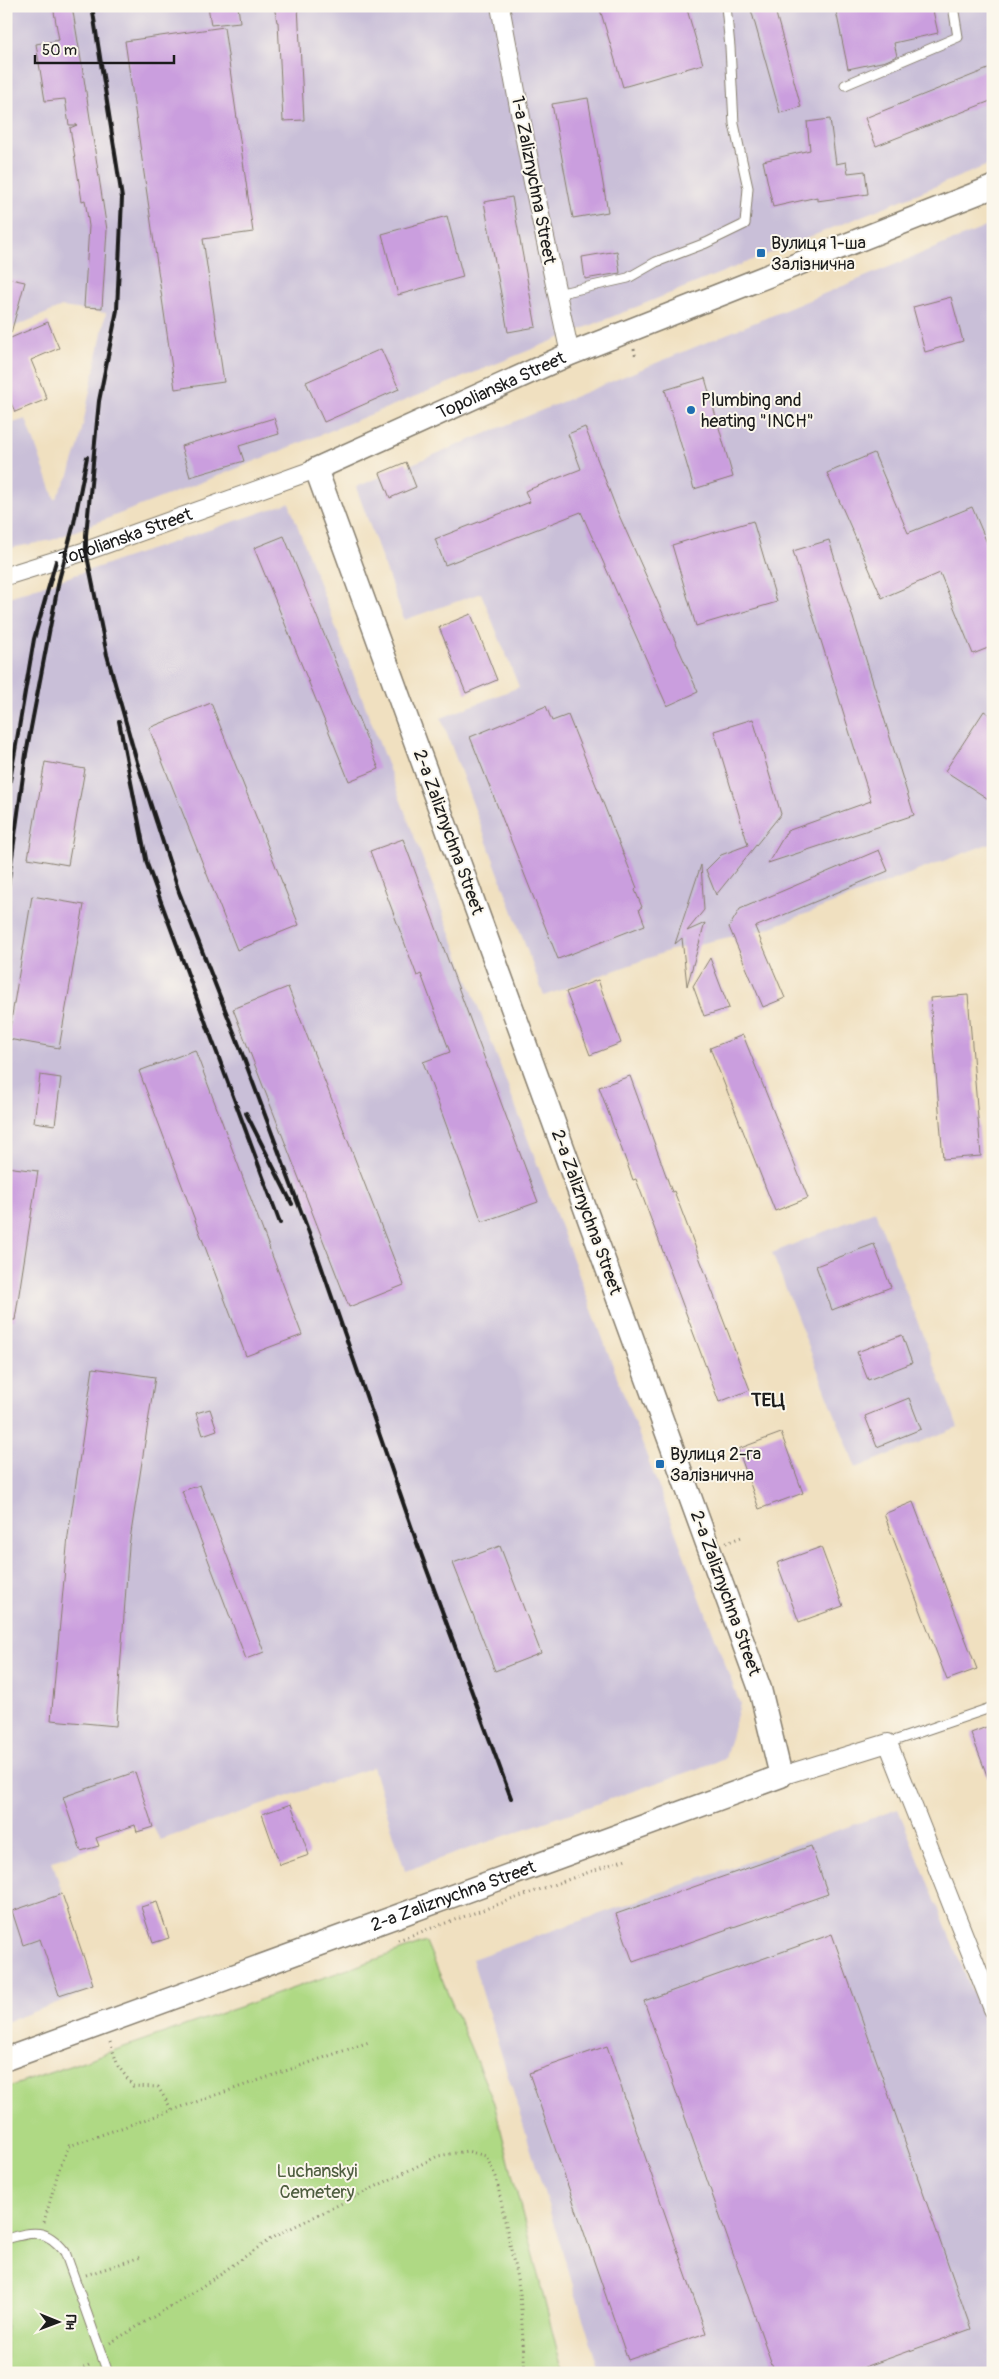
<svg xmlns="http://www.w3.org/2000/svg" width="999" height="2379" font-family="Pangolin,sans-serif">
<rect width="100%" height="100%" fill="#fbf7ec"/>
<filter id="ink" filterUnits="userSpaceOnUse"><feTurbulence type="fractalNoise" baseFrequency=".02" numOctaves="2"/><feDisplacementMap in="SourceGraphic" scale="10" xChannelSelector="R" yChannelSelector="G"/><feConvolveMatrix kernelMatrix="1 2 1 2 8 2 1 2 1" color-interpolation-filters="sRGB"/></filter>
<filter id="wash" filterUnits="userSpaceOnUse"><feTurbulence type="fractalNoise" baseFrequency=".0096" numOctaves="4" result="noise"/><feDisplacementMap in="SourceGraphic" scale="20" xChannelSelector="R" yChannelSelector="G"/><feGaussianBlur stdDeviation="1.12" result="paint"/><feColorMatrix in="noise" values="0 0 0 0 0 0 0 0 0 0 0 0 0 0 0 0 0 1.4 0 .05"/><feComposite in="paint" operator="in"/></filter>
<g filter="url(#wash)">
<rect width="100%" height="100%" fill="#f0e0c0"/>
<!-- industrial -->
<path fill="#c9bfd8" d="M 6,6 L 993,6 L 993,163 L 238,468 L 52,540 L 6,549 L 6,425 L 26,419 L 55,500 L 69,475 L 79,444 L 106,313 L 62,307 L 6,330 Z
M 993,224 L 993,842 L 766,929 L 671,950 L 544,996 L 441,718 L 519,687 L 481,593 L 404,620 L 356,487 Z
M 289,503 L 740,1704 L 725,1759 L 405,1871 L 373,1767 L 160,1840 L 153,1827 L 137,1832 L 135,1825 L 96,1837 L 99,1846 L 52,1861 L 94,1989 L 6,2022 L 6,598 Z
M 875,1211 L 958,1427 L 856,1468 L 772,1253 Z
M 898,1809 L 993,2043 L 993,2373 L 600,2373 L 472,1959 Z"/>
<!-- green -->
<path fill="#afd984" stroke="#667a50" d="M 426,1942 L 494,2103 L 563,2373 L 95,2373 L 93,2370 L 88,2373 L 6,2373 L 6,2088 Z"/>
<g id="blocks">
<!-- building -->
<path fill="#ca9ede" d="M 53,6 L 72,6 L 83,72 L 107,230 L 102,308 L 84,307 L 89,226 L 85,200 L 82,201 L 70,128 L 77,125 L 69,125 L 65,99 L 45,101 L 36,44 L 59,40 Z
M 208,6 L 238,6 L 240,22 L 211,25 Z
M 274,6 L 298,6 L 304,120 L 283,121 L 278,22 L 277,22 Z
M 599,6 L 686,6 L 703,64 L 623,87 Z
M 750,6 L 774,6 L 801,107 L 780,113 Z
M 835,6 L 932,6 L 938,33 L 894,43 L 897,56 L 886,61 L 848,69 Z
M 224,27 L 253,232 L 203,239 L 224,382 L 175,389 L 125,41 Z
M 993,67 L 993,100 L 876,146 L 865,118 Z
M 588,98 L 608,212 L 573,218 L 552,104 Z
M 830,119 L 836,164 L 846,162 L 848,173 L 865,171 L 868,194 L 817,201 L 817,197 L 773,207 L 763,161 L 810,150 L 807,122 Z
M 512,197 L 536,327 L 508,332 L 484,202 Z
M 447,216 L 463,277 L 398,295 L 382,234 Z
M 617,251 L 620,273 L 585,279 L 582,257 Z
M 6,278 L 25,282 L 11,333 L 6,333 Z
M 951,297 L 963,341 L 925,352 L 913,307 Z
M 48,322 L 59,348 L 31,360 L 47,399 L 15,412 L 6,392 L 6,340 Z
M 381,349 L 399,389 L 324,422 L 306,382 Z
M 705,378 L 733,477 L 694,489 L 665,390 Z
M 274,418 L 279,434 L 239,446 L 244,461 L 190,477 L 181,446 Z
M 585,427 L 618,513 L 698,692 L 667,706 L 581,512 L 445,565 L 435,539 L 530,502 L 525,491 L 581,469 L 568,434 Z
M 874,453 L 908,533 L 972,507 L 993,557 L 993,646 L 973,654 L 940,573 L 882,598 L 827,473 Z
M 406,462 L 416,487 L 390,498 L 380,473 Z
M 753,521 L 777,602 L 696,626 L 672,545 Z
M 284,536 L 379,769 L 349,781 L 254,548 Z
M 829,540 L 914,815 L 768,863 L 787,831 L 871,801 L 793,551 Z
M 471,614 L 497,680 L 466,693 L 439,627 Z
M 211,703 L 299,925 L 237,950 L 149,728 Z
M 546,706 L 552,721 L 568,715 L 637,888 L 635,890 L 642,907 L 639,909 L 645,925 L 558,959 L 470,737 Z
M 984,711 L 993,717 L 993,802 L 945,771 Z
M 753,719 L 781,814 L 716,895 L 706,870 L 721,855 L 748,845 L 714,731 Z
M 45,762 L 85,769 L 68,865 L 28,858 Z
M 403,839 L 538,1202 L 482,1222 L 423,1062 L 450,1052 L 421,974 L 417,976 L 370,851 Z
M 879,850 L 888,871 L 755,927 L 785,998 L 763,1007 L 729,927 L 740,909 Z
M 701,865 L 704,910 L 687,931 L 705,923 L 687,986 L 682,938 L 675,944 Z
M 32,896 L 84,905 L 59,1048 L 8,1039 Z
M 710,958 L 729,1008 L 704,1016 L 693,986 Z
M 598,980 L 621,1043 L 590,1055 L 566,992 Z
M 288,987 L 404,1285 L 349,1307 L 233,1009 Z
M 968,995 L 981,1156 L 943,1159 L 930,998 Z
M 743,1035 L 808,1198 L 775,1211 L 710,1048 Z
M 195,1050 L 302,1335 L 246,1356 L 139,1071 Z
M 40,1075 L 61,1078 L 55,1125 L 34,1122 Z
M 630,1076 L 672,1192 L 674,1191 L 750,1390 L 719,1402 L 636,1179 L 633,1180 L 599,1087 Z
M 6,1167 L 38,1171 L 15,1320 L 6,1320 Z
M 874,1244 L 891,1287 L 832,1310 L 816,1266 Z
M 902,1335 L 912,1363 L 868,1380 L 857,1352 Z
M 93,1368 L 155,1377 L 129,1546 L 116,1726 L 51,1720 L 68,1536 Z
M 909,1398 L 921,1429 L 877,1447 L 865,1416 Z
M 210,1409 L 217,1430 L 203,1435 L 196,1413 Z
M 781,1433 L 803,1493 L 759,1509 L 738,1449 Z
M 200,1485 L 264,1652 L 246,1659 L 182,1491 Z
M 913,1502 L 977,1669 L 947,1680 L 884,1514 Z
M 500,1546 L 541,1653 L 495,1671 L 453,1563 Z
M 821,1547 L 843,1606 L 799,1622 L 777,1563 Z
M 989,1726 L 993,1735 L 991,1786 L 971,1733 Z
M 135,1772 L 153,1827 L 137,1832 L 135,1825 L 96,1838 L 99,1846 L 81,1851 L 63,1797 Z
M 291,1804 L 309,1855 L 280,1865 L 262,1814 Z
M 811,1846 L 828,1894 L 633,1962 L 616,1914 Z
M 62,1894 L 93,1984 L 59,1995 L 40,1939 L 23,1945 L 12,1911 Z
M 157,1902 L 169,1938 L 153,1943 L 141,1907 Z
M 832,1934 L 971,2329 L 848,2373 L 775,2373 L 644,2001 Z
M 607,2046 L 706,2333 L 628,2360 L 529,2073 Z"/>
</g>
</g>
<g filter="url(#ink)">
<use href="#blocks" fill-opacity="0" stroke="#867e6e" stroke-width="1"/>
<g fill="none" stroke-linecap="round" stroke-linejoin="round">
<!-- service casing -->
<g stroke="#867e6e" stroke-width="11">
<path id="service" d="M 845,85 L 958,37 L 953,6
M 557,294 L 628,278 L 656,262 L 706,243 L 745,224 L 748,188 L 734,124 L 730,47 L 726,6
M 888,1743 L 993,1707
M 6,2239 C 34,2231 46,2228 65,2252 L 108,2373"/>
</g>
<!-- minor casing -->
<g stroke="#867e6e" stroke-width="20">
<g id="minor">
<path d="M 500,6 L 533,182 L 570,354"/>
<path id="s1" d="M 6,576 L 86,551 L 316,469"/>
<path d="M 781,1776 L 888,1743 L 993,2009"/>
</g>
</g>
<!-- tertiary casing -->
<g stroke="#867e6e" stroke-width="25">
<g id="tertiary">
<path id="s2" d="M 6,2059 L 781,1776 L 760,1689 L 316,469 L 570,354 L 993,187"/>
</g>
</g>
<!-- path -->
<path stroke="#867e6e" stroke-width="3" stroke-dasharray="1 4" stroke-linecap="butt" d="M 634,349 L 636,358
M 726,1543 L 744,1536
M 398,1940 L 626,1859
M 110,2042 L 118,2066 L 133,2086 L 158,2087 L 172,2110
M 44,2222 L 59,2169 L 69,2146 L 369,2042
M 86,2275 L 141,2257
M 110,2343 L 188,2296 L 275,2236 L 438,2156 L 467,2151 L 486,2156 L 496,2177 L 520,2293 L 525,2373
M 6,2357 L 12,2373
M 75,2373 L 91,2364"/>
<!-- service -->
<use href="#service" stroke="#fff" stroke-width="9"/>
<!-- minor -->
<use href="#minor" stroke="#fff" stroke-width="18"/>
<!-- tertiary -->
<use href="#tertiary" stroke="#fff" stroke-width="22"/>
<!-- rail -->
<path stroke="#1c1c1c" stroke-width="4" d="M 92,6 L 122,198 L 117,310 L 99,401 L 86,535 L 86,551 L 107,655 L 137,762 L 179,892 L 237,1040 L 317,1254 L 417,1543 L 511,1798
M 119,721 L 147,864 L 280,1223
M 6,804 L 34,639 L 56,561
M 6,901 L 26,754 L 59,580 L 74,523 L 87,457
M 246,1113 L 292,1204"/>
</g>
</g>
<!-- markers -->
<g fill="#1f6fb2" stroke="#fbf7ec" stroke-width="2">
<rect x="756" y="248" width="10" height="10" rx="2.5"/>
<circle cx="691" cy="410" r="5"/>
<rect x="655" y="1459" width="10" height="10" rx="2.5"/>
</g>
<g text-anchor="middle" stroke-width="4" stroke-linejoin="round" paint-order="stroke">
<!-- street labels -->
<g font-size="18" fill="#1c1c1c" stroke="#fbf7ec">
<text transform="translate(534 180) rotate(79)" y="6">1-a Zaliznychna Street</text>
<text dy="6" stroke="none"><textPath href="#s2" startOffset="2416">Topolianska Street</textPath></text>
<text dy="6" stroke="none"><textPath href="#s1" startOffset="126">Topolianska Street</textPath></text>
<text transform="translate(449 832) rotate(70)" y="6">2-a Zaliznychna Street</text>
<text transform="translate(587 1212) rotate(70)" y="6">2-a Zaliznychna Street</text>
<text transform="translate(726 1593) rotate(70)" y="6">2-a Zaliznychna Street</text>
<text dy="6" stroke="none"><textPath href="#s2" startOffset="476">2-a Zaliznychna Street</textPath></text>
</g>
<!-- poi labels -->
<g font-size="18" fill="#1c1c1c" stroke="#fbf7ec" text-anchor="start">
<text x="771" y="249">Вулиця 1-ша<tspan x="771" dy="21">Залізнична</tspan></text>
<text x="701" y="406">Plumbing and<tspan x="701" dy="21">heating "INCH"</tspan></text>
<text x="670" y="1460">Вулиця 2-га<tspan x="670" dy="21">Залізнична</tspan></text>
</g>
<!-- park labels -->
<g font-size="18" fill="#4f5e40" stroke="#fbf7ec">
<text x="317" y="2177">Luchanskyi<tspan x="317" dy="21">Cemetery</tspan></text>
</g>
<!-- neighbourhood labels -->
<g font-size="19" font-weight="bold" fill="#1c1c1c" stroke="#fbf7ec">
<text x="768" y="1406">ТЕЦ</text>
</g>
</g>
<!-- margin -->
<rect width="999" height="2379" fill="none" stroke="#fbf7ec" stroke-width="25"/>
<!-- north arrow -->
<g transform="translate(58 2322) rotate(91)" stroke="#fbf7ec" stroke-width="4" paint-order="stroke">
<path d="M0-4L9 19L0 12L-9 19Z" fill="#1c1c1c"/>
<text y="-8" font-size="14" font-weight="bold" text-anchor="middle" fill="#1c1c1c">Пн</text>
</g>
<!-- scale -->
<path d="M35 55v8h139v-8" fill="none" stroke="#1c1c1c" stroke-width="2.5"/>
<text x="42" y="55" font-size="15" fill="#1c1c1c" stroke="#fbf7ec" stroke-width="4" paint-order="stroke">50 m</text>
</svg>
